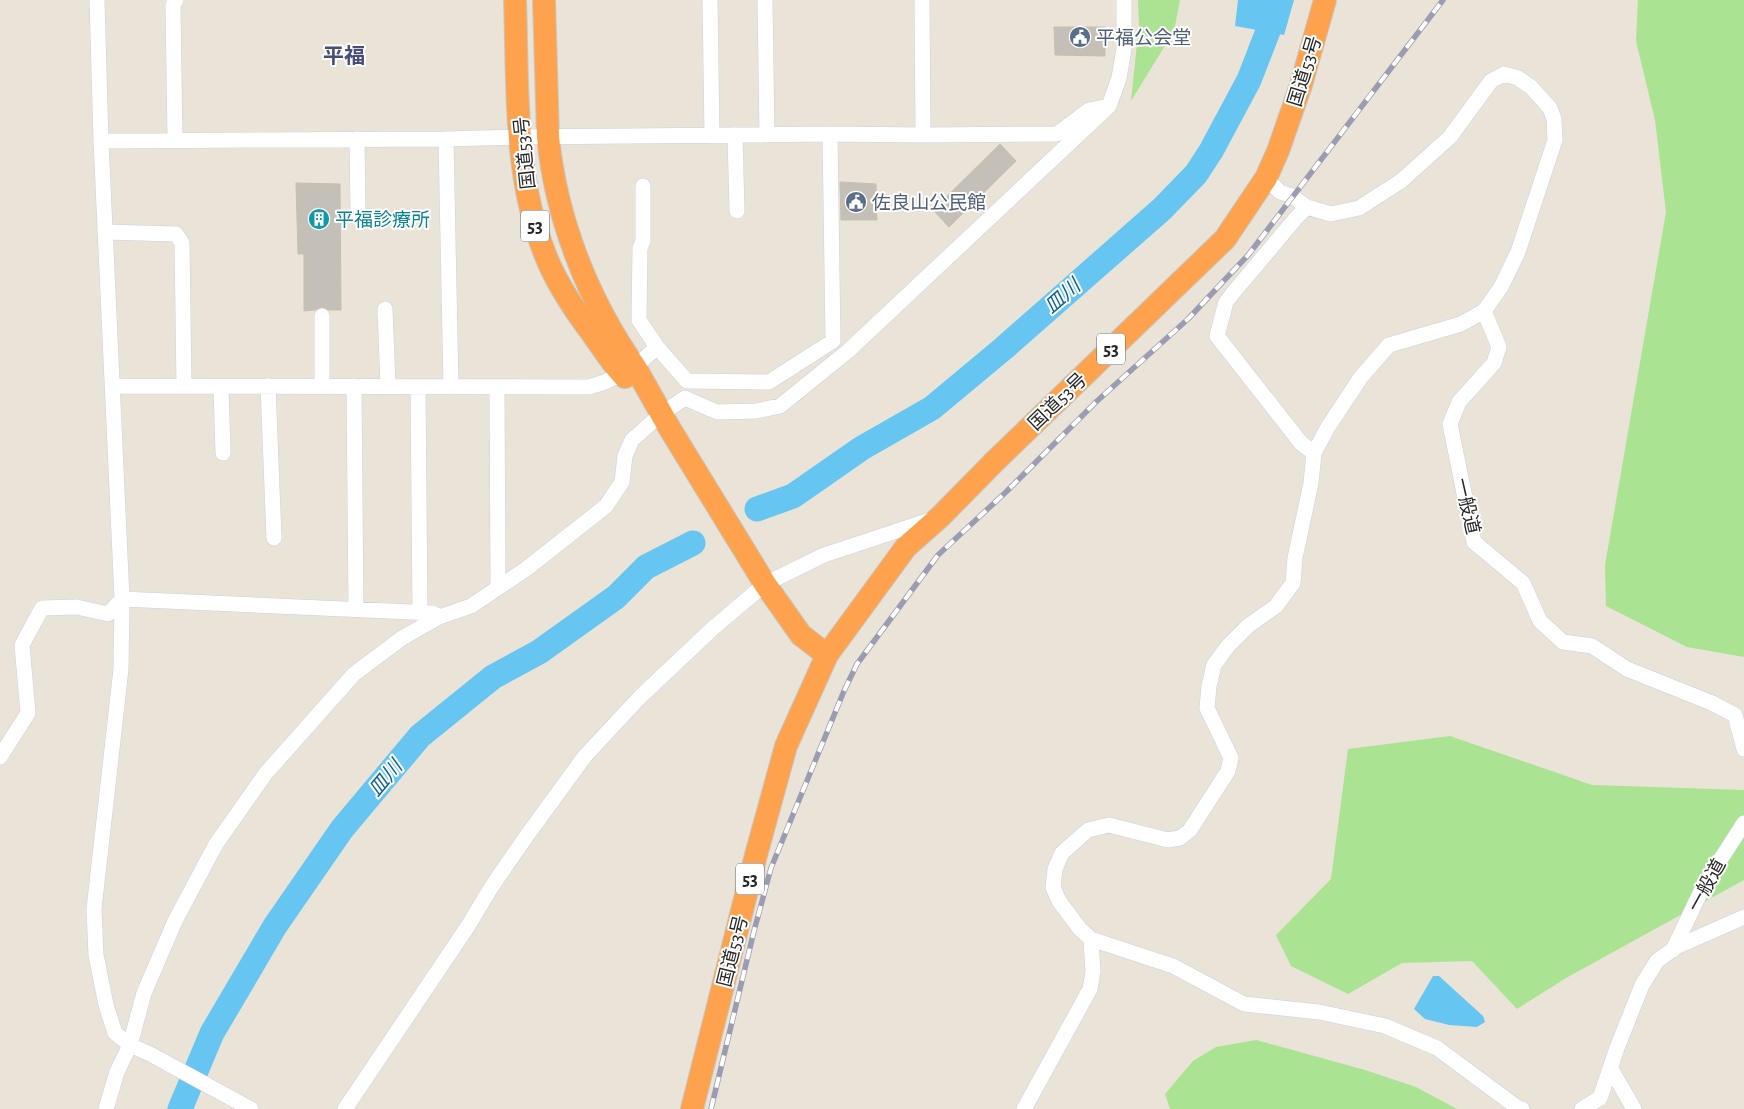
<svg xmlns="http://www.w3.org/2000/svg" width="1744" height="1109" font-family="'Alegreya Sans','Noto Sans JP',sans-serif">
<rect width="100%" height="100%" fill="#eae3d7"/>
<!-- green -->
<path fill="#aae391" d="M 1138,0 L 1180,0 L 1174,31 L 1131,101 L 1139,24 Z
M 1638,0 L 1744,0 L 1744,657 L 1687,647 L 1606,606 L 1605,565 L 1666,212 L 1655,120 L 1636,41 Z
M 1450,736 L 1592,785 L 1744,790 L 1744,880 L 1566,978 L 1517,1009 L 1472,961 L 1402,963 L 1348,994 L 1291,966 L 1276,935 L 1331,879 L 1348,749 Z
M 1256,1040 L 1365,1070 L 1416,1087 L 1457,1109 L 1170,1109 L 1165,1094 L 1193,1061 L 1216,1047 Z"/>
<!-- water -->
<path fill="#66c6f1" d="M 1238,0 L 1294,0 L 1284,35 L 1235,26 Z
M 1433,976 L 1439,976 L 1483,1016 L 1485,1022 L 1477,1027 L 1449,1025 L 1425,1019 L 1414,1009 Z"/>
<g fill="none" stroke-linecap="round" stroke-linejoin="round">
<!-- river -->
<path stroke="#66c6f1" stroke-width="25" d="M 757,509 L 793,496 L 862,448 L 932,408 L 1004,348 L 1162,209 L 1196,174 L 1211,151 L 1249,80 L 1280,0
M 180,1109 L 212,1033 L 275,926 L 342,829 L 420,736 L 493,677 L 539,652 L 616,597 L 646,567 L 693,543"/>
</g>
<!-- building -->
<path fill="#c5c0b7" stroke="#c5bfb1" d="M 1054,27 L 1105,27 L 1105,56 L 1055,55 Z
M 1000,144 L 1016,161 L 949,227 L 933,210 Z
M 840,182 L 876,184 L 877,220 L 841,220 Z
M 296,183 L 340,184 L 341,310 L 329,310 L 322,307 L 315,310 L 304,311 L 304,254 L 298,254 Z"/>
<g fill="none" stroke-linecap="round" stroke-linejoin="round">
<!-- minor casing -->
<g stroke="#cdd0e1" stroke-width="16">
<path id="minor" d="M 97,0 L 101,141 L 122,599 L 121,669 L 94,909 L 96,955 L 106,1005 L 115,1033 L 130,1045 L 150,1054 L 251,1109
M 710,0 L 712,136
M 765,0 L 767,135
M 922,0 L 923,135
M 735,135 L 737,211
M 357,139 L 358,212
M 446,139 L 451,387
M 175,140 L 173,5 L 176,0
M 101,141 L 446,139 L 520,137 L 830,134 L 923,135 L 1057,134 L 1089,110 L 1109,106
M 1266,178 L 1280,192 L 1292,196 L 1307,207 L 1331,214 L 1359,208 L 1401,181 L 1450,137 L 1491,81 L 1504,74 L 1518,78 L 1531,87 L 1550,108 L 1554,119 L 1555,140 L 1518,252 L 1501,287 L 1484,311 L 1461,324 L 1389,345 L 1361,377 L 1328,427 L 1314,453 L 1311,483 L 1295,558 L 1293,583 L 1276,606 L 1248,626 L 1228,646 L 1214,665 L 1209,686 L 1207,708 L 1231,758 L 1228,771 L 1190,830 L 1180,838 L 1168,840 L 1109,825 L 1088,830 L 1062,853 L 1055,869 L 1053,887 L 1059,901 L 1080,929 L 1091,939 L 1173,966 L 1244,1004 L 1319,1012 L 1385,1026 L 1437,1048 L 1518,1108 L 1522,1109
M 643,186 L 643,241 L 640,248 L 639,320 L 657,347
M 1307,207 L 1296,218 L 1233,293 L 1226,302 L 1217,336 L 1301,443 L 1314,453
M 105,232 L 176,234 L 182,243 L 184,386
M 385,309 L 388,386
M 1484,311 L 1499,347 L 1494,363 L 1459,402 L 1450,424 L 1474,542 L 1523,583 L 1540,621 L 1563,642 L 1592,646 L 1627,669 L 1712,703 L 1735,715 L 1744,749
M 322,316 L 322,386
M 113,386 L 589,387 L 605,382 L 635,367 L 657,347 L 687,381 L 769,382 L 833,341 L 830,134
M 221,386 L 223,453
M 268,386 L 274,538
M 354,386 L 356,609
M 418,387 L 420,612
M 497,387 L 498,587
M 0,757 L 28,713 L 22,645 L 42,608 L 77,607 L 108,614 L 122,599 L 433,613 L 439,617
M 1673,950 L 1704,885 L 1744,823
M 1611,1069 L 1634,1109
M 106,1109 L 117,1072 L 130,1045 L 144,993 L 175,921 L 216,844 L 266,773 L 354,674 L 402,638 L 439,617 L 471,606 L 526,569 L 606,506 L 622,482 L 625,456 L 632,440 L 661,414 L 685,398 L 717,412 L 756,411 L 780,406 L 848,351 L 1109,106 L 1119,78 L 1124,49 L 1124,0
M 345,1109 L 468,926 L 492,886 L 528,834 L 585,756 L 640,697 L 712,629 L 765,584 L 824,555 L 933,519
M 1024,1109 L 1090,989 L 1093,972 L 1091,939
M 1582,1109 L 1600,1098 L 1617,1048 L 1642,985 L 1657,961 L 1676,947 L 1744,917"/>
</g>
<!-- highway casing -->
<g stroke="#c7c7c7" stroke-width="24">
<path id="highway" d="M 515,0 C 518,85 513,174 545,254 C 556,283 573,308 591,332 C 602,347 612,364 625,377
M 544,0 L 548,137 C 556,219 588,300 635,367 L 670,429 L 765,584 L 801,635 L 827,655
M 692,1109 L 756,855 L 786,746 L 827,655 L 906,547 L 941,516 L 994,462 L 1225,239 L 1266,178 L 1278,151 L 1301,85 L 1325,0"/>
</g>
<!-- minor -->
<use href="#minor" stroke="#fff" stroke-width="15"/>
<!-- highway -->
<use href="#highway" stroke="#ffa24e" stroke-width="22"/>
<!-- rail casing -->
<g stroke="#9a9db2" stroke-width="5.5">
<path id="rail" d="M 711,1109 L 754,931 L 771,868 L 844,691 L 857,664 L 938,555 L 1006,492 L 1097,401 L 1188,319 L 1249,254 L 1443,0"/>
</g>
<!-- rail -->
<use href="#rail" stroke="#fff" stroke-width="4" stroke-dasharray="11" stroke-linecap="butt"/>
</g>
<!-- icons -->
<defs>
<g id="civic-disc" transform="scale(1.125)"><circle r="9.5" fill="#5c6f8a" stroke="#fff"/><path d="M-.6-6.5H3V-4.5H.6V-3L4-1V1h2V6H-6V1h2V-1L-.6-3ZM-1.2 2.5V6h2.4V2.5Z" fill="#fff"/></g>
<g id="building-disc" transform="scale(1.125)"><circle r="9.5" fill="#0f9aa8" stroke="#fff"/><path d="M-4-6H4V6H1V3H-1V6H-4ZM-2.5-4.3h1.7v1.8h-1.7ZM.8-4.3h1.7v1.8H.8ZM-2.5-1h1.7V.8h-1.7ZM.8-1h1.7V.8H.8Z" fill="#fff"/></g>
</defs>
<g fill-rule="evenodd">
<use href="#civic-disc" x="1080" y="37"/>
<use href="#civic-disc" x="856" y="202"/>
<use href="#building-disc" x="319" y="219"/>
</g>
<g text-anchor="middle" stroke-width="4" stroke-linejoin="round" paint-order="stroke">
<!-- shield labels -->
<g fill="#fff" stroke="#686868" stroke-width="1">
<rect x="521" y="210.5" width="28" height="31" rx="4"/>
<rect x="1097" y="333.5" width="28" height="31" rx="4"/>
<rect x="736" y="863.5" width="28" height="31" rx="4"/>
</g>
<g font-size="18" font-weight="bold" fill="#272727">
<text x="535" y="232">53</text>
<text x="1111" y="355">53</text>
<text x="750" y="885">53</text>
</g>
<!-- service labels -->
<g font-size="19" fill="#4e5e75" stroke="#fff" text-anchor="start">
<text x="1096" y="44">平福公会堂</text>
<text x="872" y="209">佐良山公民館</text>
</g>
<!-- street labels -->
<g font-size="19" fill="#272727" stroke="#fff">
<text transform="translate(1304 71) rotate(-73)" y="7">国道53号</text>
<text transform="translate(524 153) rotate(-96)" y="7">国道53号</text>
<text transform="translate(1057 401) rotate(-44)" y="7">国道53号</text>
<text transform="translate(1468 506) rotate(77)" y="7">一般道</text>
<text transform="translate(1706 885) rotate(-61)" y="7">一般道</text>
<text transform="translate(732 951) rotate(-76)" y="7">国道53号</text>
</g>
<!-- culture labels -->
<g font-size="19" fill="#0d838f" stroke="#fff" text-anchor="start">
<text x="335" y="226">平福診療所</text>
</g>
<!-- water labels -->
<g font-size="20" font-style="italic" fill="#096198" stroke="#fff">
<text transform="translate(1062 296) rotate(-41)" y="7">皿川</text>
<text transform="translate(385 778) rotate(-50)" y="7">皿川</text>
</g>
<!-- quarter labels -->
<g font-size="21" font-weight="bold" fill="#474e78" stroke="#fff">
<text x="344" y="63">平福</text>
</g>
</g>
</svg>
